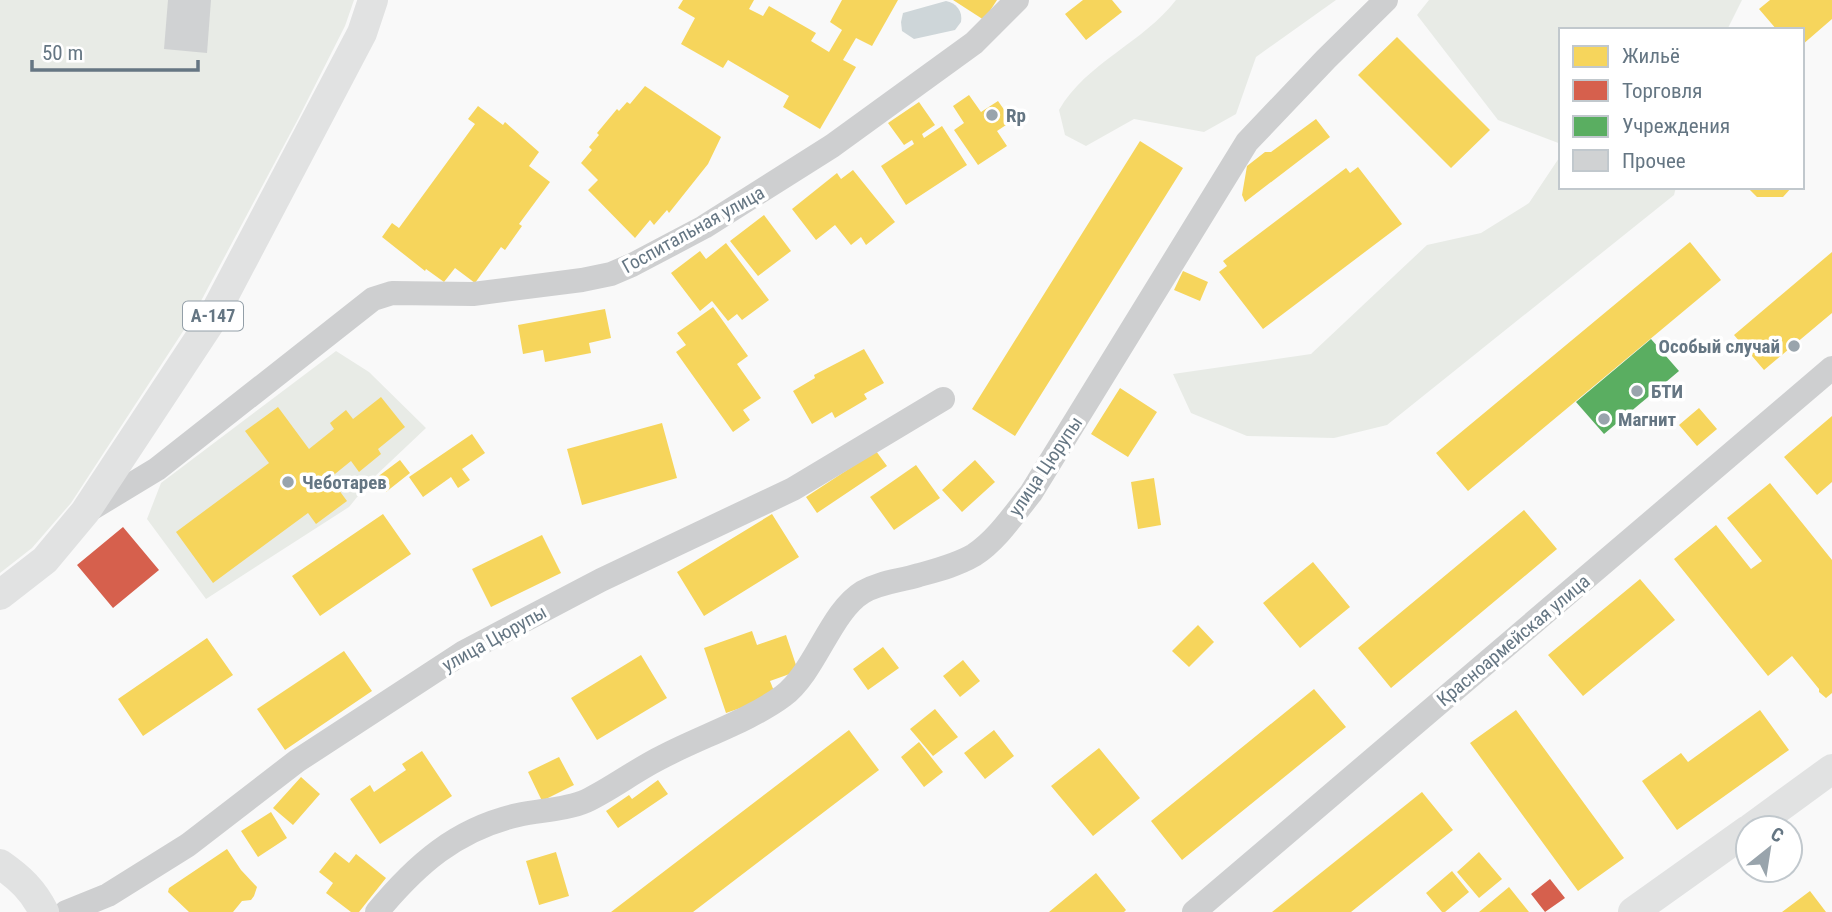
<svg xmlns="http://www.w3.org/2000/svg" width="1832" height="912" font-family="'Roboto Condensed',sans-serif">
<rect width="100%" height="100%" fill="#f9f9f9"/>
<!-- green -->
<path fill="#e8ebe6" d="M 0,0 L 354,0 L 345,26 L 298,119 L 193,316 L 71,503 L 32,548 L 0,573 Z
M 1176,0 L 1336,0 L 1256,57 L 1236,114 L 1204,132 L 1134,119 L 1086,146 L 1065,135 L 1059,110 C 1087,62 1143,43 1176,0 Z
M 1429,0 L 1742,0 L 1727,30 L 1561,30 L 1561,144 L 1498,120 L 1417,15 Z
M 1561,155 L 1561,187 L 1676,187 L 1674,195 L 1387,425 L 1334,438 L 1247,436 L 1191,413 L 1173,374 L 1311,354 L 1427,245 L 1481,233 L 1529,203 Z
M 336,351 L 369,372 L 426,428 L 371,480 L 349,507 L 206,599 L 147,519 L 161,483 Z"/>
<!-- water -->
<path fill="#ced6d9" d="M 946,1 C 956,3 963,11 961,22 L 955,30 L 914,39 L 902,31 L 901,22 L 903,13 Z"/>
<!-- homes -->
<path fill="#f6d55c" d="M 683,0 L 754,0 L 749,9 L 763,16 L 769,6 L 816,33 L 811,41 L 829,52 L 842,30 L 830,22 L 842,0 L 898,0 L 872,46 L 856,38 L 843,60 L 856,67 L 820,129 L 783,107 L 789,96 L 728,60 L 723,68 L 681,44 L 695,18 L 678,8 Z
M 953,0 L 997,0 L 984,20 Z
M 1083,0 L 1112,0 L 1122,12 L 1086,40 L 1065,14 Z
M 1770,0 L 1832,0 L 1832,19 L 1802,45 L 1802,30 L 1777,30 L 1759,9 Z
M 1397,37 L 1490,130 L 1451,168 L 1358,75 Z
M 645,86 L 721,137 L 708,164 L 669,213 L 667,210 L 654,225 L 650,220 L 635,238 L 588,190 L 598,180 L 581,163 L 592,150 L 589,147 L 599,135 L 597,133 L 617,109 L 619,111 L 627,102 L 630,104 Z
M 969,95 L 981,112 L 998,101 L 1012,121 L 997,131 L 1007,146 L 978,165 L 954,130 L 964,123 L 953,106 Z
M 919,102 L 935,125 L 922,134 L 924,138 L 942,126 L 967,165 L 906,205 L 881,166 L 914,144 L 912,140 L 904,145 L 888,123 Z
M 478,106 L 503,125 L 505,122 L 539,152 L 529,166 L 550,182 L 519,224 L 522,226 L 505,250 L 501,247 L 475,283 L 455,268 L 444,282 L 426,269 L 425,271 L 382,237 L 392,223 L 399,228 L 475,124 L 468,119 Z
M 1316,119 L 1330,137 L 1245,202 L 1242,195 L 1247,166 L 1265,152 L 1271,152 Z
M 1140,141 L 1183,168 L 1015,436 L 972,409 Z
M 1358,167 L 1402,224 L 1263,329 L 1219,272 L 1227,266 L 1223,261 L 1346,168 L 1350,173 Z
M 853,170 L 895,222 L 866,245 L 861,237 L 851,245 L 835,225 L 816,240 L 792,209 L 837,173 L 841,179 Z
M 1747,187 L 1792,187 L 1783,197 L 1757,197 Z
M 764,215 L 791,251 L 758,276 L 730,241 Z
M 1690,242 L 1721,280 L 1468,491 L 1436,453 Z
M 726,243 L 769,300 L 742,320 L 737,314 L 728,321 L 712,301 L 700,311 L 671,273 L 700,251 L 706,259 Z
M 1832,252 L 1832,313 L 1764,370 L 1734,335 Z
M 1183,271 L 1208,282 L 1200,301 L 1174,290 Z
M 713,307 L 748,356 L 737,364 L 761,398 L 743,410 L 750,420 L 733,432 L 676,352 L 686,345 L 677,333 Z
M 605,309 L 611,338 L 589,343 L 591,353 L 545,362 L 543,350 L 523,354 L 518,325 Z
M 864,349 L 884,383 L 864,394 L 867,399 L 835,418 L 832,412 L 812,424 L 793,391 L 815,378 L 814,375 Z
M 1120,388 L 1157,412 L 1128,457 L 1091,434 Z
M 381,397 L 405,427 L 378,449 L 381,454 L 359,472 L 351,461 L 330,478 L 347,501 L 316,524 L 308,513 L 213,583 L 176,532 L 269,463 L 245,431 L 278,407 L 309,449 L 334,429 L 330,423 L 346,410 L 353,419 Z
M 1699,408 L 1717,429 L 1697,446 L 1679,425 Z
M 1832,416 L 1832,482 L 1817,495 L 1784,457 Z
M 662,423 L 677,478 L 582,505 L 567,449 Z
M 472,434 L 485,453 L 462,469 L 470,480 L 458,488 L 451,477 L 423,497 L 409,477 Z
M 876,451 L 887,466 L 817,513 L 806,497 Z
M 400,460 L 410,473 L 386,492 L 376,478 Z
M 975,460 L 995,482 L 962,512 L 942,490 Z
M 916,465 L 940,498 L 894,530 L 870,497 Z
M 1154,478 L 1161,525 L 1138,529 L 1131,482 Z
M 1770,483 L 1832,560 L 1832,693 L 1826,698 L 1819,692 L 1819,689 L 1792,656 L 1768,676 L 1674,559 L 1716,525 L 1751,569 L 1762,561 L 1727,518 Z
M 1524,510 L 1557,549 L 1391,688 L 1358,648 Z
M 383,514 L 411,554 L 320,616 L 292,576 Z
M 772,514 L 799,557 L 704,616 L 677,572 Z
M 542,535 L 561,573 L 491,607 L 472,569 Z
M 1313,562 L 1350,607 L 1300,648 L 1263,603 Z
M 1640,579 L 1675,620 L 1583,696 L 1548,655 Z
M 1198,625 L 1214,642 L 1189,667 L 1172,651 Z
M 752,631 L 757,645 L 786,635 L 798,671 L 770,681 L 776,696 L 726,713 L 704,648 Z
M 207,638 L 233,675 L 143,736 L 118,699 Z
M 883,647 L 899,668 L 868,690 L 853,669 Z
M 344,651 L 372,691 L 285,750 L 257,709 Z
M 641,655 L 667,698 L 597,740 L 571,698 Z
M 963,660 L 980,681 L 960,697 L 943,676 Z
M 1314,689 L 1346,727 L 1182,860 L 1151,821 Z
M 935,709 L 958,737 L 933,756 L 910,729 Z
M 1516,710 L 1624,858 L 1578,891 L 1470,743 Z
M 1760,710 L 1789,750 L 1677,830 L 1642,781 L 1681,753 L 1688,762 Z
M 849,730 L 879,770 L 693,912 L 611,912 Z
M 994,730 L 1014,756 L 985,779 L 964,753 Z
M 919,742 L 943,772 L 924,787 L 901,757 Z
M 1099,748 L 1140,798 L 1093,836 L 1051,786 Z
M 422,751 L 452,796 L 380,844 L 350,799 L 370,785 L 374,792 L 406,770 L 402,764 Z
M 559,757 L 574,785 L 542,801 L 528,772 Z
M 301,777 L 320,794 L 293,825 L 273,808 Z
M 658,780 L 668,794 L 618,828 L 606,811 L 629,795 L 632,799 Z
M 1422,792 L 1453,830 L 1351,912 L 1272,912 Z
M 271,812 L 287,838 L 258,857 L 241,831 Z
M 227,849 L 241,870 L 257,887 L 254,896 L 251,900 L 242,901 L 233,912 L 189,912 L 168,892 L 169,888 Z
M 335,852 L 349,863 L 356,854 L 386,878 L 359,912 L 351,912 L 326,893 L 333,883 L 319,872 Z
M 556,852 L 569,896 L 539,905 L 526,861 Z
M 1479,852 L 1502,879 L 1479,898 L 1457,872 Z
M 1452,871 L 1469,892 L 1445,912 L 1442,912 L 1426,893 Z
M 1096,873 L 1126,910 L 1124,912 L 1049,912 Z
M 1509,887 L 1529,912 L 1479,912 Z
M 1810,891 L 1826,912 L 1782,912 Z"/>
<!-- shops -->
<path fill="#d6604d" d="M 123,527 L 159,570 L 113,608 L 77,565 Z
M 1550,879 L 1565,898 L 1545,912 L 1531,894 Z"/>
<!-- public -->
<path fill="#5aae61" d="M 1651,339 L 1679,371 L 1604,434 L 1576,402 Z"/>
<!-- building -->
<path fill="#d0d2d3" d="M 168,0 L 211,0 L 207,53 L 164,49 Z"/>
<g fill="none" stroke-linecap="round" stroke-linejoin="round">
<!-- minor -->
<path stroke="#cecfd0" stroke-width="24" d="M 86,512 L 157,469 L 373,299 L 392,293 L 473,294 L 582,280 L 611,274 L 632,265 L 704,227 L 832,146 L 974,43 L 1017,0
M 66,912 L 108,895 L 188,845 L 297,761 L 464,652 L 601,580 L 793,489 L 943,399
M 377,912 C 416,865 456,829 518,815 C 540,810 565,810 586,801 C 613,788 637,769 664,756 C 700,737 751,720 783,696 C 816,671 830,612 863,592 C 880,582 900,581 919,575 C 937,570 957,565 974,555 C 997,540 1014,514 1031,493 L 1247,142 L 1326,59 L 1386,0
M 1194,912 L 1832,368"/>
<!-- major -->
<path stroke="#e1e2e2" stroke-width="30" d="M 0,595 L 45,560 L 85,512 L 209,324 L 362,33 L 373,0
M 1751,828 L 1832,769
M 0,864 C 20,878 33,890 44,912
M 1633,912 L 1748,830"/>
</g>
<!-- markers -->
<g fill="#99a4ac" stroke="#fff" stroke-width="2.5">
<circle cx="992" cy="115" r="7"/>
<circle cx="1794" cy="346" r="7"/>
<circle cx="1637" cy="391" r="7"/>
<circle cx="1604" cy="419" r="7"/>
<circle cx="288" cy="482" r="7"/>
</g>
<g text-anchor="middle" stroke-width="7" stroke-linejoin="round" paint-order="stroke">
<!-- shield labels -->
<rect fill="#fff" stroke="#939fa8" stroke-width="2" x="183" y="301.5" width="60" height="29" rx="5"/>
<g font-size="18" font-weight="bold" fill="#657683">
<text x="213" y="322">А-147</text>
</g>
<!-- poi labels -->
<g font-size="19" font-weight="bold" fill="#657683" stroke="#fff" text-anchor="start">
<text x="1006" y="122">Rp</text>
<text x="1780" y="353" text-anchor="end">Особый случай</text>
<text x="1651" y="398">БТИ</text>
<text x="1618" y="426">Магнит</text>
<text x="302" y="489">Чеботарев</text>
</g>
<!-- street labels -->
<g font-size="19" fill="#657683" stroke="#fff">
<text transform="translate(693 229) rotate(-29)" y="7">Госпитальная улица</text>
<text transform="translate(1045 466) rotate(-56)" y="7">улица Цюрупы</text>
<text transform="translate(494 638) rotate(-29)" y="7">улица Цюрупы</text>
<text transform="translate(1513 640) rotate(-40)" y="7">Красноармейская улица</text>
</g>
</g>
<!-- legend -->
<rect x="1559" y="28" width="245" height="161" fill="#ffffff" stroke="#c1c8cd" stroke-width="2"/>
<rect x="1573" y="46" width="35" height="21" fill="#f6d55c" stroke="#c1c8cd" stroke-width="2"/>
<text x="1622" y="63" font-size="21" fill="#657683">Жильё</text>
<rect x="1573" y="80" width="35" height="21" fill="#d6604d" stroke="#c1c8cd" stroke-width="2"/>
<text x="1622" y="98" font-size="21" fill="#657683">Торговля</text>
<rect x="1573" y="116" width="35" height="21" fill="#5aae61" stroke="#c1c8cd" stroke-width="2"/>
<text x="1622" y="133" font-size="21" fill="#657683">Учреждения</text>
<rect x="1573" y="150" width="35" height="21" fill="#d0d2d3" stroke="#c1c8cd" stroke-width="2"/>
<text x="1622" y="168" font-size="21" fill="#657683">Прочее</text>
<!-- north arrow -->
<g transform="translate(1769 849) rotate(30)"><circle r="33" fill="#ffffff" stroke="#c1c8cd" stroke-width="2"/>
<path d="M0-5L12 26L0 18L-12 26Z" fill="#99a4ac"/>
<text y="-10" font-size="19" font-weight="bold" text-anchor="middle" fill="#657683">С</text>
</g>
<!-- scale -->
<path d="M32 60v10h166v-10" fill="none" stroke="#657683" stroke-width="3.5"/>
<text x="42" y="60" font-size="21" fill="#657683" stroke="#ffffff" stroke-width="5" paint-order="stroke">50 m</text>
</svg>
